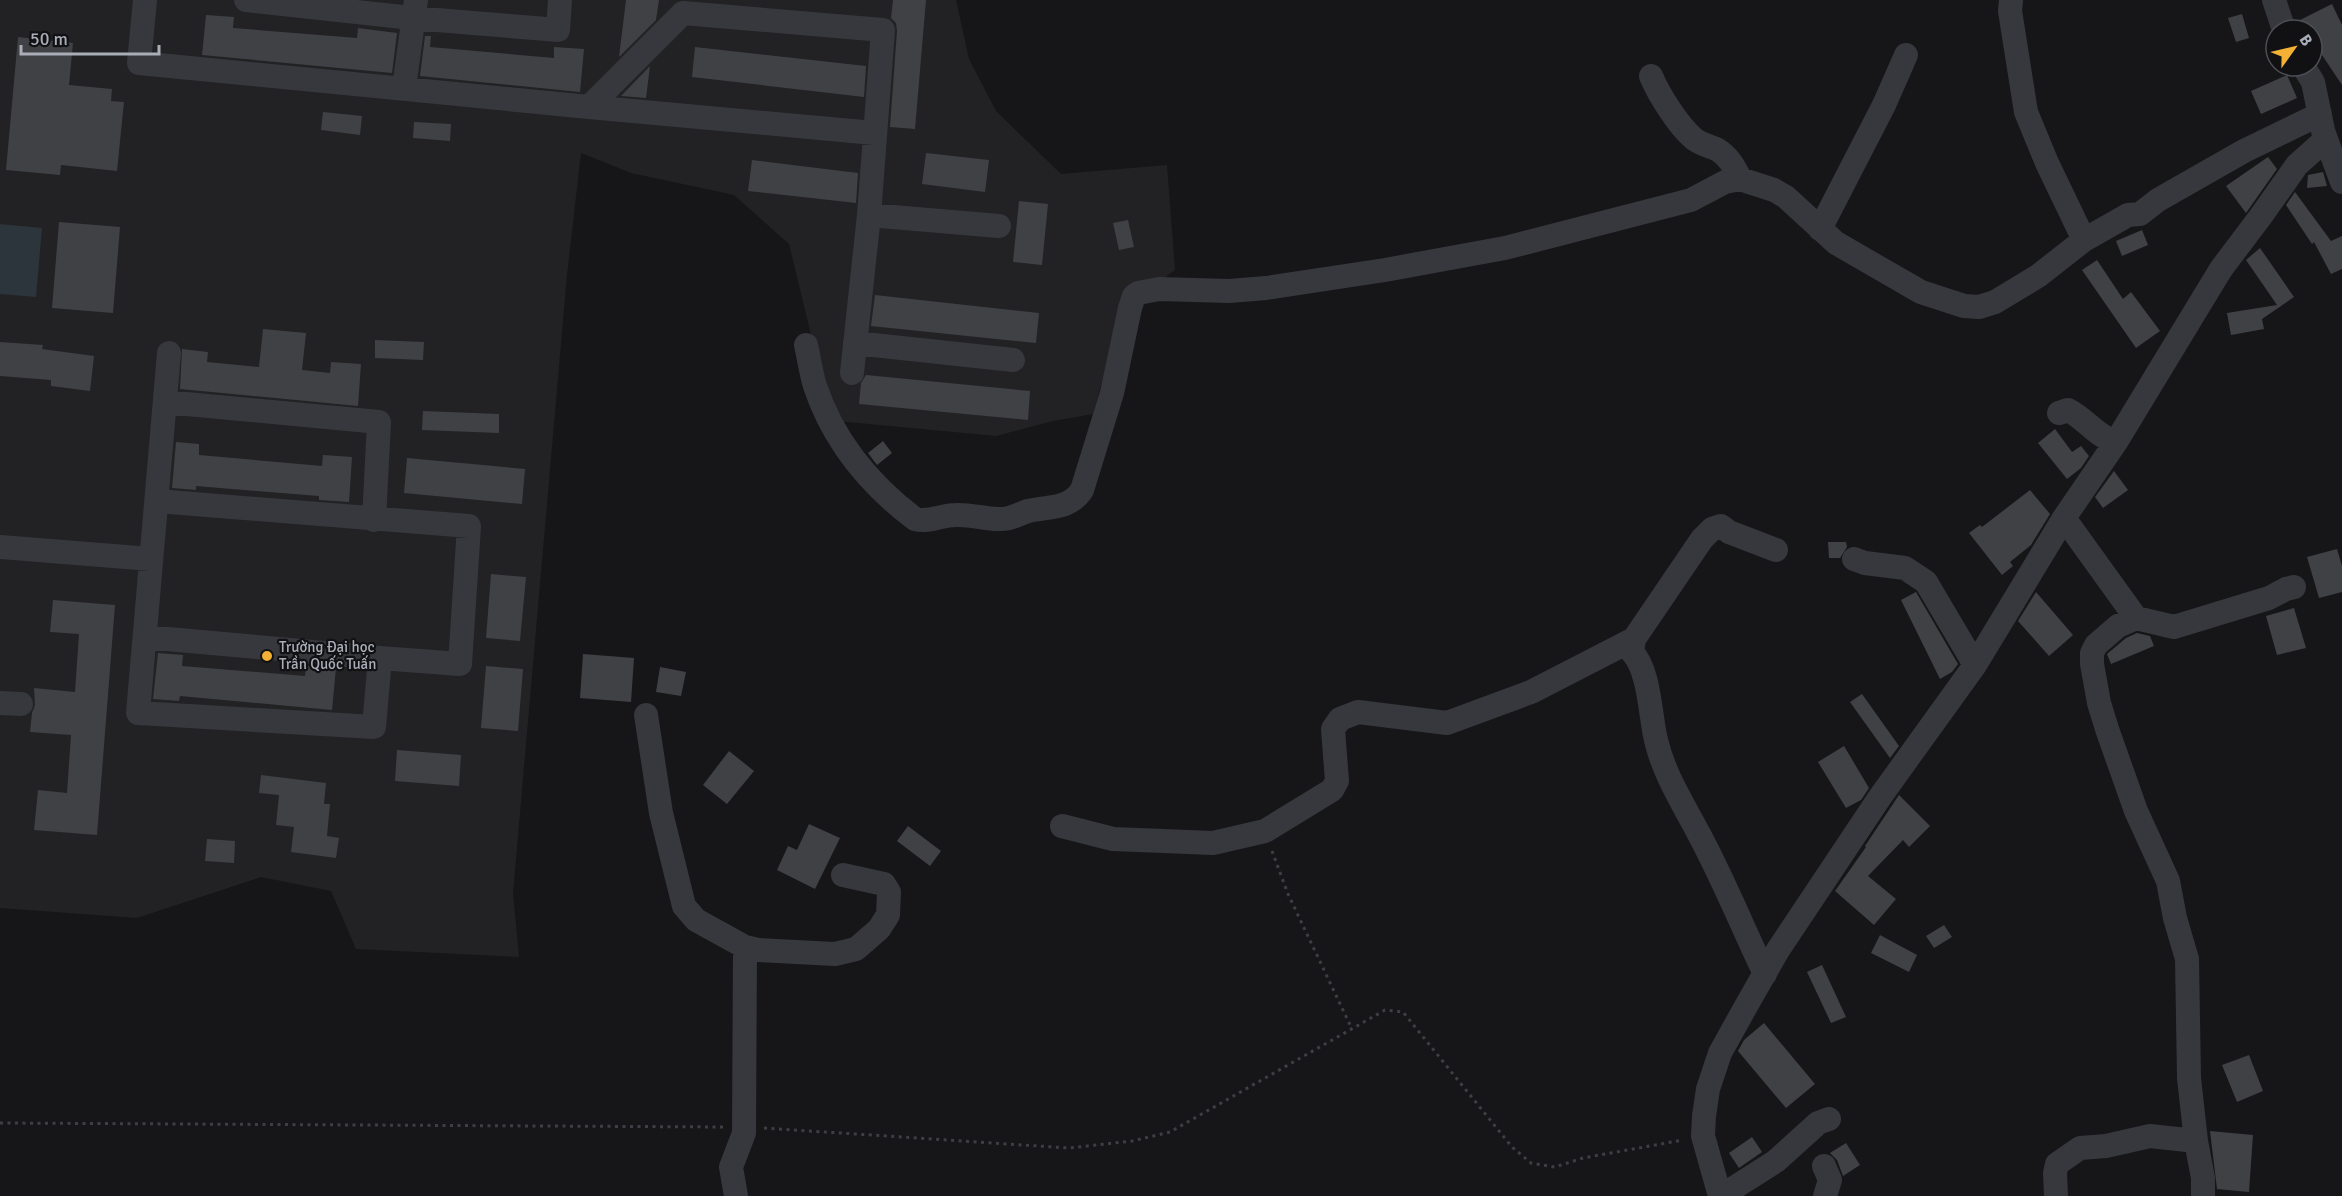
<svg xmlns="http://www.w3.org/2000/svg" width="2342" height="1196" font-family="Signika,sans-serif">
<rect width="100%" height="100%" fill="#161618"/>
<!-- built -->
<path fill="#222225" d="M 0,0 L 956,0 L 969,59 L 996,111 L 1061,174 L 1167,165 L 1175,270 L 1122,311 L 1093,414 L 1053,421 L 996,436 L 837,421 L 814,347 L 789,244 L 734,195 L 631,173 L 581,153 L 567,275 L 513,893 L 519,957 L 356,949 L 331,891 L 261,877 L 137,918 L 0,908 Z"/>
<!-- water -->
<path fill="#2c353c" d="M 0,224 L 42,228 L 36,297 L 0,294 Z"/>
<!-- building -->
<path fill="#404145" d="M 626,0 L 659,0 L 656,20 L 619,57 Z
M 893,0 L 926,0 L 915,129 L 890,127 L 897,31 L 896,23 L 891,18 Z
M 2332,4 L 2342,25 L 2342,85 L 2312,40 L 2312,30 L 2298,30 L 2296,22 Z
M 2242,14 L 2249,38 L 2236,42 L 2228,18 Z
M 206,15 L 234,17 L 233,28 L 357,38 L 358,28 L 397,33 L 392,73 L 202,55 Z
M 425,36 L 431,36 L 430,47 L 554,58 L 554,47 L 584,49 L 580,92 L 420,76 Z
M 18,37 L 73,43 L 69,85 L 112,89 L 111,101 L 124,102 L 117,171 L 61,165 L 60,175 L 6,170 Z
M 695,47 L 866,66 L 864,97 L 692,77 Z
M 650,66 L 646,98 L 621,96 Z
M 2287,75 L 2297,98 L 2261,114 L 2251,91 Z
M 323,112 L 362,116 L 360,135 L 321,130 Z
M 414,122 L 451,124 L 450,141 L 413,138 Z
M 926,153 L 989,160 L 985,192 L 922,184 Z
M 2268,157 L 2277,169 L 2246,213 L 2226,186 Z
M 752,160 L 858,173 L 856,203 L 748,191 Z
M 2323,172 L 2327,186 L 2307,188 L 2308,175 Z
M 2295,192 L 2331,241 L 2342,236 L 2342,269 L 2331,274 L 2314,242 L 2312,244 L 2286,205 Z
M 1019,201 L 1048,204 L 1042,265 L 1013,262 Z
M 1128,220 L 1134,247 L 1119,250 L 1113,223 Z
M 59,222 L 120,227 L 113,313 L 52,308 Z
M 2142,230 L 2148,245 L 2122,256 L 2116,241 Z
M 2260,248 L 2294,297 L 2262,319 L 2264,329 L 2231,335 L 2227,313 L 2277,305 L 2246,260 Z
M 2097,260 L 2123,299 L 2131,292 L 2160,331 L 2136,348 L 2082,270 Z
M 875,295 L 1039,313 L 1036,343 L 871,326 Z
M 263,329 L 306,333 L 302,370 L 330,373 L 331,362 L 361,364 L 358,406 L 180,389 L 182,349 L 208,352 L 207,362 L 259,367 Z
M 375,340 L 424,342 L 423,360 L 375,358 Z
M 0,342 L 43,345 L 42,349 L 94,356 L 90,391 L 51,386 L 51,380 L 0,376 Z
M 866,375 L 1030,391 L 1028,420 L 859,404 L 861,383 Z
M 423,411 L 499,414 L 499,433 L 422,430 Z
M 2055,429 L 2072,452 L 2081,446 L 2089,456 L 2081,468 L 2067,479 L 2038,443 Z
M 883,441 L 892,453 L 877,465 L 868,453 Z
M 176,442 L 199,444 L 199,455 L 322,466 L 323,455 L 352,457 L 349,502 L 319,500 L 319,496 L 196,486 L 196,490 L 172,488 Z
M 407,458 L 525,469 L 522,504 L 404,493 Z
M 2114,471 L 2128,490 L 2103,508 L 2095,497 Z
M 2030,490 L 2050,514 L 2031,545 L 2010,562 L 2013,566 L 2002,575 L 1969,533 L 1980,525 L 1982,527 Z
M 1828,542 L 1846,542 L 1847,547 L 1840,558 L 1829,558 Z
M 2337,549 L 2342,566 L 2342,592 L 2319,598 L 2307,557 Z
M 491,574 L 526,577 L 520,641 L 486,638 Z
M 1916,592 L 1958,664 L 1952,672 L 1940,679 L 1901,600 Z
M 2036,592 L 2073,635 L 2049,656 L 2018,621 Z
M 53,600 L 115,605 L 97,835 L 34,830 L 38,790 L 67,793 L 71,735 L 30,732 L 32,713 L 35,705 L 34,688 L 75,692 L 79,634 L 50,632 Z
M 2294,608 L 2306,648 L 2277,655 L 2266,616 Z
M 2137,633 L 2150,636 L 2154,646 L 2111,664 L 2107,654 L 2126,638 Z
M 158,653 L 183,655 L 182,666 L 305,676 L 306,666 L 336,668 L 332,710 L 180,696 L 179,701 L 153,699 Z
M 583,654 L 634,658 L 631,702 L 580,698 Z
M 486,666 L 523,669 L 518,731 L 481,728 Z
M 660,667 L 686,672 L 681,696 L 656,692 Z
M 1862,694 L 1899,746 L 1890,758 L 1850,702 Z
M 1844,746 L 1869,788 L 1861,800 L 1846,808 L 1818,762 Z
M 397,750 L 461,755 L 459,786 L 395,781 Z
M 729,751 L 754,771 L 727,804 L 703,785 Z
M 261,775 L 326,783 L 324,804 L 330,804 L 327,836 L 339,838 L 336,858 L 291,852 L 294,827 L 276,825 L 279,795 L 259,793 Z
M 1899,795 L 1930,826 L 1909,847 L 1903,840 L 1868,876 L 1896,899 L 1874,925 L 1835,891 L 1866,847 L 1865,846 Z
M 809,824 L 840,838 L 815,889 L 777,870 L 788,846 L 797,850 Z
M 908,826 L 941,851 L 930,866 L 897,841 Z
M 207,839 L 235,841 L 234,863 L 205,861 Z
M 1944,925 L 1952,937 L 1934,948 L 1926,936 Z
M 1880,935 L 1917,955 L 1909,972 L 1871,953 Z
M 1822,965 L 1846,1017 L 1831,1023 L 1807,972 Z
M 1764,1023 L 1815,1084 L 1786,1108 L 1738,1051 L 1744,1040 Z
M 2249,1055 L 2263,1091 L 2237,1102 L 2222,1065 Z
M 2210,1131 L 2253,1135 L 2249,1192 L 2217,1189 Z
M 1752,1137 L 1762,1152 L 1739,1168 L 1729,1153 Z
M 1846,1143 L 1860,1165 L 1843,1176 L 1837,1160 L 1830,1153 Z"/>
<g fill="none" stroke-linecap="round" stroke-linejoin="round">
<!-- path -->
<path stroke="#3d3f44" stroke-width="3" stroke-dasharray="3 4.5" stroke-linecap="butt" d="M 1272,851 L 1288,894 L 1351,1027
M 0,1123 L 724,1127
M 764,1128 L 1069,1148 L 1132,1141 L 1170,1132 L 1385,1010 L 1403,1012 L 1512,1147 L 1531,1163 L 1555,1167 L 1583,1158 L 1683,1140"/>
<!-- minor -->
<path stroke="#37383d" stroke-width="24" d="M 145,0 L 139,63 L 589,107 L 683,13 L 883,30 L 869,215 L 852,373
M 246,0 L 412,18 L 558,30 L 560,0
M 2011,0 L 2010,11 L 2026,112 L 2047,163 L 2084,240
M 2274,0 L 2284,30
M 1651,76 C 1659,95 1678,125 1693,138 C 1699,144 1710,146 1718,150 C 1729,157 1735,167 1740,179
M 404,88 L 416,0
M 589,107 L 874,133
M 2323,131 L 2342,182
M 869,215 L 999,226
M 1820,229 L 1884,105 L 1906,55
M 855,343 L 1013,360
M 806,345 C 809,358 811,373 815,386 C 833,440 870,485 915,519 C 929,523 941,515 956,515 C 971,514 986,520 1002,519 C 1011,519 1019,514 1028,511 C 1048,506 1069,510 1082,490 L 1112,393 L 1130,308 L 1134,296 L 1138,293 L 1159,289 L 1229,291 L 1266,288 L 1385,270 L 1505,248 L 1691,200 L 1725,182 L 1740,179 L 1774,190 L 1786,197 L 1836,243 L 1921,292 L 1964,306 L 1979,307 L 1995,302 L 2038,276 L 2084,240 L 2128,215 L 2140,214 L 2158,200 L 2244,151 L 2320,114
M 165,402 L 379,422 L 374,520
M 2059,413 L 2068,410 C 2086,419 2097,437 2116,442
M 157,501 L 469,526 L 460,664 L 380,658 L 374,727 L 138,713 L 169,353
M 2064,518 L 2136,618
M 0,547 L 151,559
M 1854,559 L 1865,563 L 1905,568 L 1926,582 L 1975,665
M 145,637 L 380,658
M 0,703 L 21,704
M 646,715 L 661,813 L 684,906 L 696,920 L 745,947 L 758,950 L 835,954 L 856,949 L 879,929 L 888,915 L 889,892 L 884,884 L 843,875
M 1062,826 L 1113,839 L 1213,843 L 1265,831 L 1332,790 L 1337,781 L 1333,729 L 1340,719 L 1358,712 L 1447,723 L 1531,692 L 1634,639
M 1765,974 C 1743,928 1724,881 1700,836 C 1684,805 1664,775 1656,740 C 1650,716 1650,671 1632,652 L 1634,639 L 1702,539 L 1712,529 L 1721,526 L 1729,532 L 1776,550
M 1824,1166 L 1830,1180 L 1825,1196
M 736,1196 L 731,1167 L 744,1133 L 745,947
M 1720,1196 L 1703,1136 L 1704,1116 L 1708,1089 L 1720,1053 L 1745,1008 L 1778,950 L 1880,797 L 1975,665 L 2064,518 L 2116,442 L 2221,269 L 2261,216 L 2297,165 L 2325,140 L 2313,82 L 2303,66
M 1721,1196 L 1776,1161 L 1818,1123 L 1829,1119
M 2056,1196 L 2055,1173 L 2057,1164 L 2080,1148 L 2106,1146 L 2150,1136 L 2196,1141
M 2203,1196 L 2203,1178 L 2196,1141 L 2189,1078 L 2187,959 L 2175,918 L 2168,881 L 2136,811 L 2107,729 L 2099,703 L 2092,664 L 2092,653 L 2096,645 L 2118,626 L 2136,618 L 2174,627 L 2269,598 L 2286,589 L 2294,587"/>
</g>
<!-- markers -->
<circle fill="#f2b134" stroke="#111113" stroke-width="2" cx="267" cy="656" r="6"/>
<g text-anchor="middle" stroke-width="4.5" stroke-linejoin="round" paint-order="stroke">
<!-- poi labels -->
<g font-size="15" fill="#a8adb8" stroke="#111113" text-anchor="start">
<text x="279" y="652">Trường Đại học<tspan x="279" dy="17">Trần Quốc Tuấn</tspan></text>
</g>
</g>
<!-- north arrow -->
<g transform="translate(2294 48) rotate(56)"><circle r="28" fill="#111113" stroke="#4d4f55" stroke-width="1.5"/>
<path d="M0-4.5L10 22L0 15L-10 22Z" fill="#f2b134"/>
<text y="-9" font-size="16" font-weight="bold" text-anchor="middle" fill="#a8adb8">B</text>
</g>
<!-- scale -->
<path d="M21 45v9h138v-9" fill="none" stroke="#a8adb8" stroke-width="3"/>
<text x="30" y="45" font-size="18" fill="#a8adb8" stroke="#111113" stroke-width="4.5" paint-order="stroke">50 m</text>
</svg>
